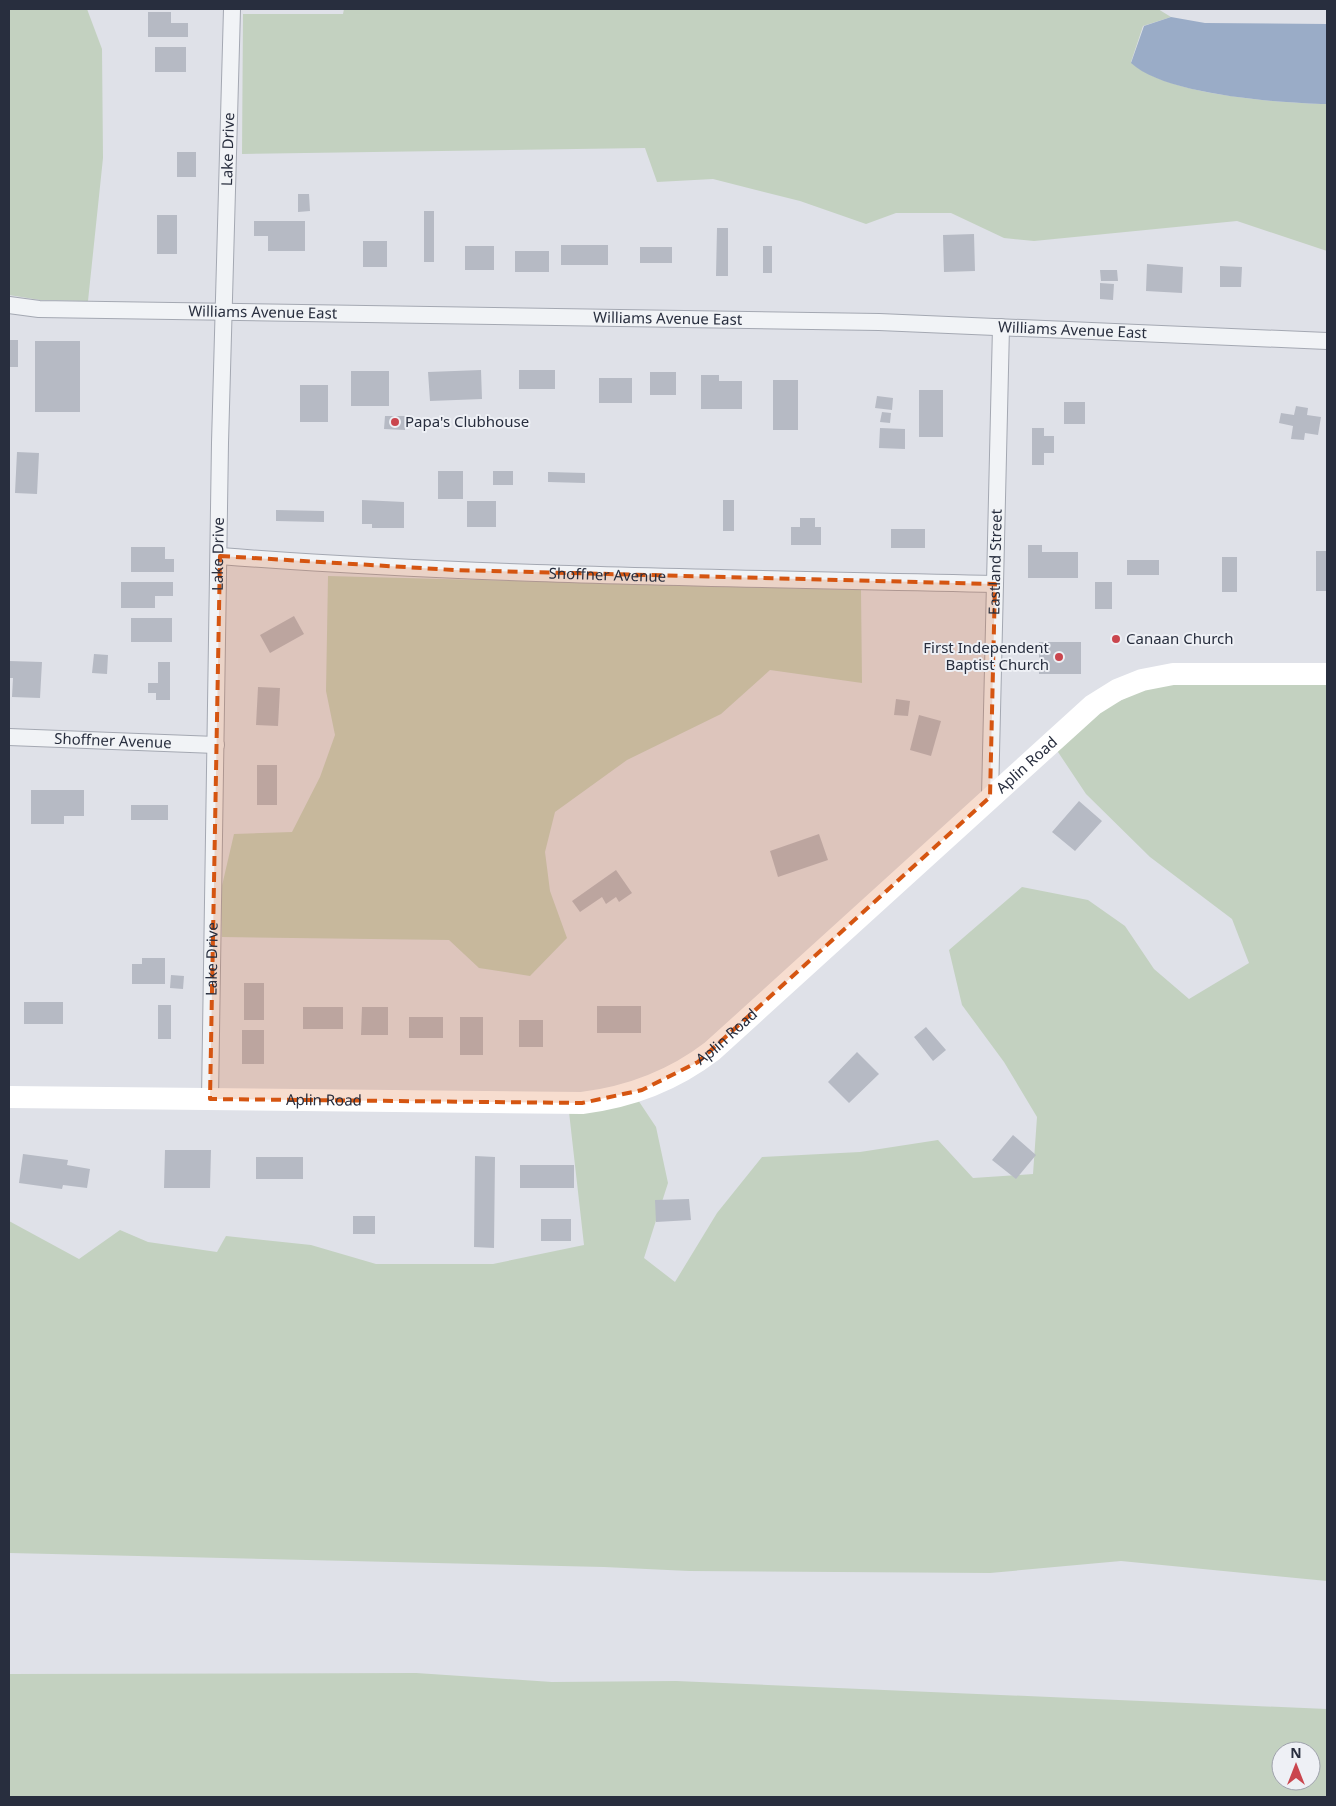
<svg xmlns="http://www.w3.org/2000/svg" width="1336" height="1806" font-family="'Noto Sans',sans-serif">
<rect width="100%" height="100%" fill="#dfe1e8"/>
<!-- green -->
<path fill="#c3d1c0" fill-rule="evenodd" d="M 9,9 L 87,9 L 102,49 L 103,158 L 88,301 L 40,300 L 9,295 Z
M 344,9 L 1158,9 L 1171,17 L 1143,26 L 1131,62 C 1164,95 1280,103 1327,104 L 1327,251 L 1237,221 L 1034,241 L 1004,238 L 951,213 L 896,213 L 866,224 L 800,201 L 713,179 L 657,182 L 645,148 L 242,154 L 243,14 L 343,14 Z
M 328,576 L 861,590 L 862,683 L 770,670 L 721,714 L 627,760 L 555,812 L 545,852 L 550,891 L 567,938 L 530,976 L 479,968 L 449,940 L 222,937 L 221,890 L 234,834 L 292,832 L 320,777 L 335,735 L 326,691 Z
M 1174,683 L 1327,683 L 1327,1581 L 1121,1561 L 990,1573 L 689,1571 L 604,1567 L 9,1553 L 9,1221 L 79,1259 L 120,1230 L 148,1242 L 217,1252 L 226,1236 L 311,1245 L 376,1264 L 493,1264 L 584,1245 L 569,1112 L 638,1100 L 656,1127 L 668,1183 L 644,1258 L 675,1282 L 717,1213 L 762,1157 L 860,1152 L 938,1140 L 973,1178 L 1033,1174 L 1037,1117 L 1004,1062 L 962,1005 L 949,950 L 1022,887 L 1088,900 L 1125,926 L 1154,969 L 1189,999 L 1249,963 L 1232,919 L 1150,857 L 1086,794 L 1056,749 L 1097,712 L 1144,689 Z
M 416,1673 L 552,1682 L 676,1681 L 1327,1709 L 1327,1797 L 9,1797 L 9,1674 ZM 1281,1751 L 1311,1751 L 1311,1781 L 1281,1781 Z"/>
<!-- water -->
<path fill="#9aacc7" d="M 1171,17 L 1205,23 L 1327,24 L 1327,104 C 1280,103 1165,95 1131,63 L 1144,26 Z"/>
<!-- building -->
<path fill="#b6bac4" d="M 148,12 L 171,12 L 171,23 L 188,23 L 188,37 L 148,37 Z
M 155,47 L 186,47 L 186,72 L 155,72 Z
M 177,152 L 196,152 L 196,177 L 177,177 Z
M 298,194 L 309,194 L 310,211 L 298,212 Z
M 424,211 L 434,211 L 434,262 L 424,262 Z
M 157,215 L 177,215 L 177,254 L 157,254 Z
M 254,221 L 305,221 L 305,251 L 268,251 L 268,236 L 254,236 Z
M 717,228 L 728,228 L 728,276 L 716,276 Z
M 974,234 L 975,271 L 944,272 L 943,235 Z
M 363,241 L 387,241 L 387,267 L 363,267 Z
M 561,245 L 608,245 L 608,265 L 561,265 Z
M 465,246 L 494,246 L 494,270 L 465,270 Z
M 763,246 L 772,246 L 772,273 L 763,273 Z
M 640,247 L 672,247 L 672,263 L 640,263 Z
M 515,251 L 549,251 L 549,272 L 515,272 Z
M 1147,264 L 1183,267 L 1182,293 L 1146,291 Z
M 1220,266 L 1242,267 L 1241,287 L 1220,287 Z
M 1100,270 L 1117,270 L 1118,281 L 1101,281 Z
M 1100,283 L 1114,284 L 1113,300 L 1100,299 Z
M 9,340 L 18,340 L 18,367 L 9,367 Z
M 35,341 L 80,341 L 80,412 L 35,412 Z
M 481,370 L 482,399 L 430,401 L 428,372 Z
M 519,370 L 555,370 L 555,389 L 519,389 Z
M 351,371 L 389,371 L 389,406 L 351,406 Z
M 650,372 L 676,372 L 676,395 L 650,395 Z
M 701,375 L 719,375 L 719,381 L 742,381 L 742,409 L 701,409 Z
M 599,378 L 632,378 L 632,403 L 599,403 Z
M 773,380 L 798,380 L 798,430 L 773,430 Z
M 300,385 L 328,385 L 328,422 L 300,422 Z
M 919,390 L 943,390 L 943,437 L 919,437 Z
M 877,396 L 893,398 L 892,410 L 875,408 Z
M 1064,402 L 1085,402 L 1085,424 L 1064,424 Z
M 1296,406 L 1308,408 L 1307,415 L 1321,417 L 1318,435 L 1305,433 L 1304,440 L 1291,439 L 1293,426 L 1279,423 L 1281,413 L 1294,415 Z
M 882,412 L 891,413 L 890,423 L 880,422 Z
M 385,416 L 405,416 L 405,430 L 384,429 Z
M 880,428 L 905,429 L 905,449 L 879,448 Z
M 1032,428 L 1044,428 L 1044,436 L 1054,436 L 1054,453 L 1044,453 L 1044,465 L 1032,465 Z
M 17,452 L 39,453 L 37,494 L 15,493 Z
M 438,471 L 463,471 L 463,499 L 438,499 Z
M 493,471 L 513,471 L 513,485 L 493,485 Z
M 548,472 L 585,473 L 585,483 L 548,482 Z
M 362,500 L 404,502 L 404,528 L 372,528 L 372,524 L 362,524 Z
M 723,500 L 734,500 L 734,531 L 723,531 Z
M 467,501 L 496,501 L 496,527 L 467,527 Z
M 276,510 L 324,511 L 324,522 L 276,521 Z
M 800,518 L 815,518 L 815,527 L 821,527 L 821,545 L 791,545 L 791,527 L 800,527 Z
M 891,529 L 925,529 L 925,548 L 891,548 Z
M 1028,545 L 1042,545 L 1042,552 L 1078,552 L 1078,578 L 1028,578 Z
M 131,547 L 165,547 L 165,559 L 174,559 L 174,572 L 131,572 Z
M 1316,551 L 1327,551 L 1327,591 L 1316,591 Z
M 1222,557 L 1237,557 L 1237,592 L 1222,592 Z
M 1127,560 L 1159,560 L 1159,575 L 1127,575 Z
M 121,582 L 173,582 L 173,596 L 155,596 L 155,608 L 121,608 Z
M 1095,582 L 1112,582 L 1112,609 L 1095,609 Z
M 294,616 L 304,634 L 270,653 L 260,635 Z
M 131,618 L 172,618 L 172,642 L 131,642 Z
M 1039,642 L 1081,642 L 1081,674 L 1039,674 Z
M 94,654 L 108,655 L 107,674 L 92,673 Z
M 9,661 L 42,662 L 40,698 L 12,697 L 13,678 L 9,678 Z
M 158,662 L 170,662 L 170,700 L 156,700 L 156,693 L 148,693 L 148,683 L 158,683 Z
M 258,687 L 280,688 L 278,726 L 256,725 Z
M 896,699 L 910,701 L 908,716 L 894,715 Z
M 919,715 L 941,721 L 931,756 L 910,750 Z
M 257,765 L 277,765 L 277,805 L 257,805 Z
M 31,790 L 84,790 L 84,816 L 64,816 L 64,824 L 31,824 Z
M 1079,801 L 1102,821 L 1075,851 L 1052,832 Z
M 131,805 L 168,805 L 168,820 L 131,820 Z
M 819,834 L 828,860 L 778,877 L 770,851 Z
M 616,870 L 632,893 L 619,902 L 616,897 L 606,904 L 602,897 L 580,912 L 572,901 Z
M 142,958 L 165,958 L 165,984 L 132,984 L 132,964 L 142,964 Z
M 171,975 L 184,976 L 183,989 L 170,988 Z
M 244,983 L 264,983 L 264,1020 L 244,1020 Z
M 24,1002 L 63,1002 L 63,1024 L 24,1024 Z
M 158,1005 L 171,1005 L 171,1039 L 158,1039 Z
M 597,1006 L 641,1006 L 641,1033 L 597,1033 Z
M 303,1007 L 343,1007 L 343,1029 L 303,1029 Z
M 362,1007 L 388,1007 L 388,1035 L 361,1035 Z
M 409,1017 L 443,1017 L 443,1038 L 409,1038 Z
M 460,1017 L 483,1017 L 483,1055 L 460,1055 Z
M 519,1020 L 543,1020 L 543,1047 L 519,1047 Z
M 926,1027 L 946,1050 L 933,1061 L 914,1037 Z
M 242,1030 L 264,1030 L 264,1064 L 242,1064 Z
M 857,1052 L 879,1074 L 849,1103 L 828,1082 Z
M 1013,1135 L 1036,1155 L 1016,1179 L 992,1160 Z
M 165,1150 L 211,1150 L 210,1188 L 164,1188 Z
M 23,1154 L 68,1160 L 67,1165 L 90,1169 L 87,1188 L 63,1185 L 62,1189 L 19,1183 Z
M 475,1156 L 495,1157 L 494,1248 L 474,1247 Z
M 256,1157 L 303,1157 L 303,1179 L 256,1179 Z
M 520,1165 L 574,1165 L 574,1188 L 520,1188 Z
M 689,1199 L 691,1220 L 656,1222 L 655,1200 Z
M 353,1216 L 375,1216 L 375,1234 L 353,1234 Z
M 541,1219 L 571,1219 L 571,1241 L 541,1241 Z"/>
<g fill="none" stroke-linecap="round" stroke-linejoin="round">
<!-- street casing -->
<g stroke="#a4a8b2" stroke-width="18">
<g id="street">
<path id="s1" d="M 9,305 L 39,309 L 879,322 L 1327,341"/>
<path id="s2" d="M 220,556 C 477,576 737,578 995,584"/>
<path id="s3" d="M 9,737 L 216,745"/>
<path id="s4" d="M 990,797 L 1001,327"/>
<path id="s5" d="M 210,1099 L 220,443 L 232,9"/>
</g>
</g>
<!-- street -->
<use href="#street" stroke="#f1f3f6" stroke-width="16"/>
<!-- secondary -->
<path stroke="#fff" stroke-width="22" id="s6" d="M 9,1097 L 582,1103 C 630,1097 673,1081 712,1051 L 1093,705 L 1117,690 L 1142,680 L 1173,674 L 1327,674"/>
</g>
<!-- marked area -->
<path fill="#d55511" fill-opacity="0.2" stroke="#d55511" stroke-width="4" stroke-dasharray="10 6" stroke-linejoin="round" d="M 220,556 L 454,570 L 995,584 L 990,797 L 698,1062 L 642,1090 L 582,1103 L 210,1099 Z"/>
<!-- markers -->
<g fill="#ca464e" stroke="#eef0f5" stroke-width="2">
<circle cx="395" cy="422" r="5"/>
<circle cx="1116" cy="639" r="5"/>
<circle cx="1059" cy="657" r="5"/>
</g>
<g text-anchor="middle" stroke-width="4" stroke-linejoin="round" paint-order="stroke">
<!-- street labels -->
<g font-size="15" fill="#282e3e" stroke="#eef0f5">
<text dy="5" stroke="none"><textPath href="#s5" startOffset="950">Lake Drive</textPath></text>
<text dy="5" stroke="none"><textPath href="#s1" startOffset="254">Williams Avenue East</textPath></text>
<text dy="5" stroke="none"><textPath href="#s1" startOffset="659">Williams Avenue East</textPath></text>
<text dy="5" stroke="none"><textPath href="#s1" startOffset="1064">Williams Avenue East</textPath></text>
<text dy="5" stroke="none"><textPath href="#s5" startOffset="545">Lake Drive</textPath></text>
<text dy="5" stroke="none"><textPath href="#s4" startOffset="235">Eastland Street</textPath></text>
<text dy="5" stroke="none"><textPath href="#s2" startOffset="388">Shoffner Avenue</textPath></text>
<text dy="5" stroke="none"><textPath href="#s3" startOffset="104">Shoffner Avenue</textPath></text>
<text dy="5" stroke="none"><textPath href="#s6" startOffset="1140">Aplin Road</textPath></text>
<text dy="5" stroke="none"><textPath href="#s5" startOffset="140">Lake Drive</textPath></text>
<text dy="5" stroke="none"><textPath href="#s6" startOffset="735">Aplin Road</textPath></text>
<text dy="5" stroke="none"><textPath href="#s6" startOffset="315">Aplin Road</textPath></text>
</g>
<!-- poi labels -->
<g font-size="15" fill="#282e3e" stroke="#eef0f5" text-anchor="start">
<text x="405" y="427">Papa's Clubhouse</text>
<text x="1126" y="644">Canaan Church</text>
<text x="1049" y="653" text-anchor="end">First Independent<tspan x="1049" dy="17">Baptist Church</tspan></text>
</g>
</g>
<!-- border -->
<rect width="1336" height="1806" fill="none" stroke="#282e3e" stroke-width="20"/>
<!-- north arrow -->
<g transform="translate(1296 1766)"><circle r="24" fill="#eef0f5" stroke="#9fa2ac"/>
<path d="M0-4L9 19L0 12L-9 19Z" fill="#ca464e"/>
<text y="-8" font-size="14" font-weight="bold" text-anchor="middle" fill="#282e3e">N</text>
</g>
</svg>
